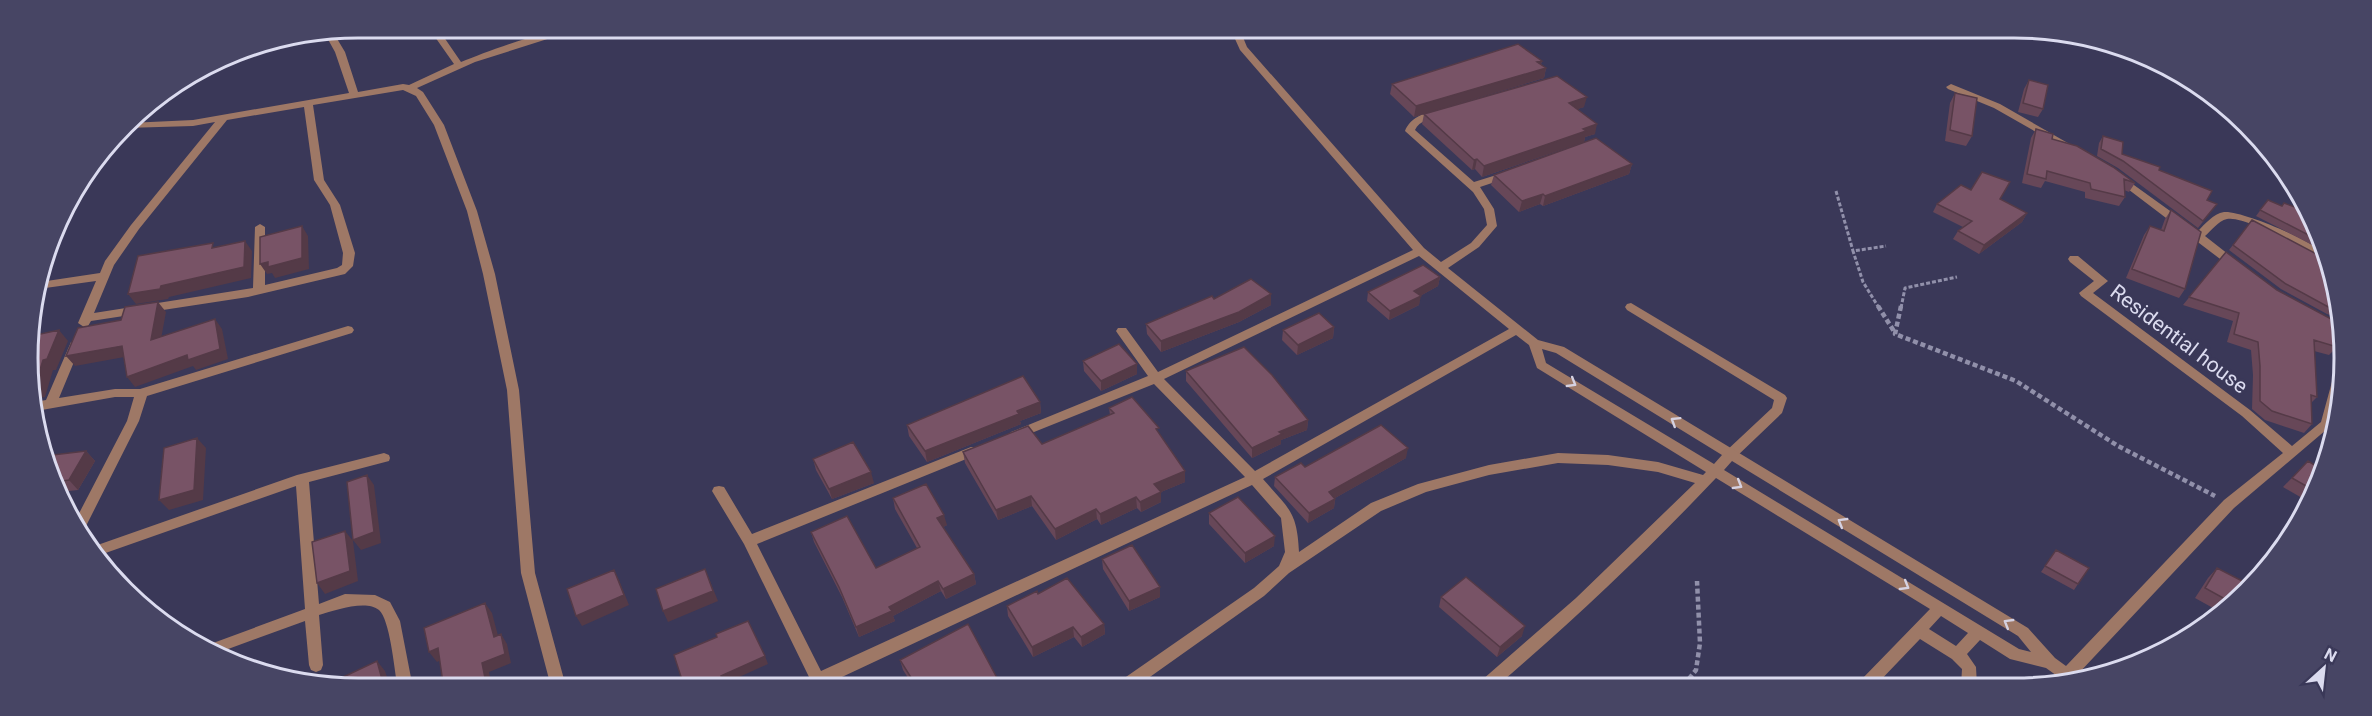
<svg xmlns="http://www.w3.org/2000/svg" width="2372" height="716" font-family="Roboto,sans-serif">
<rect width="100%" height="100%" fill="#3a3858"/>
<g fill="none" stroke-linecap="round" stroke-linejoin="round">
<!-- path-far1 -->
<path stroke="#9190aa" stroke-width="3" stroke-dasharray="4 2" stroke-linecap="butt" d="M 1836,191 L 1853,251
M 1879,308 L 1863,282 L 1853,251 L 1886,246
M 1901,308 L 1905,288 L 1957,277"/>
<!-- path -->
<path stroke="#9190aa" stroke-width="4.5" stroke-dasharray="5 3" stroke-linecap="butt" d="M 1878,306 L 1895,333
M 1901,306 L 1895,334 L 2016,381 L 2118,446 L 2215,496
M 1684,685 L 1696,670 L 1700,643 L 1697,581"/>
<!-- service -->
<path fill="#9e7866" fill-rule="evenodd" d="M 1631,303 L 1785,395 L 1787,398 L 1782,413 L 1735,458 L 1725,458 L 1724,455 L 1725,452 L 1772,408 L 1774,400 L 1627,310 L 1625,307 L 1627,304 Z"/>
<!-- minor -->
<path fill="#9e7866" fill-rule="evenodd" d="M 428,27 L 437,27 L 461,62 C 491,50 551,27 582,28 L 475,62 L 417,88 L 423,92 L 444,125 L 477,211 L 495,274 L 519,390 L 535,573 L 565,683 L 550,683 L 521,573 L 507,390 L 483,274 L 467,211 L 434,125 L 416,96 L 403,90 L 313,105 L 324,180 L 340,205 L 355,253 L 353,266 L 345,274 L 248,297 L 91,321 L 88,326 L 84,327 L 78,323 L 96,281 L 38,289 L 40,282 L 100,273 L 105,261 L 131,225 L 215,122 L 193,126 L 125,128 L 129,123 L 193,120 L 349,93 L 335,52 L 325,34 L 333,32 L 345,52 L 358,92 L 403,84 L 409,85 L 454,64 ZM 304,107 L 314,180 L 330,205 L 343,253 L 342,265 L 337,268 L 265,285 L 265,227 L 260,224 L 255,227 L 253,288 L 94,313 L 114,265 L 139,229 L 227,120 Z
M 1231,30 L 1240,30 L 1247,47 L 1424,248 L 1441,262 L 1471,243 L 1487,225 L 1484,209 L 1473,192 L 1405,131 C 1410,117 1428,110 1442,112 L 1442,116 C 1432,119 1419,120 1415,130 L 1474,182 L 1506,172 L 1511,175 L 1510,177 L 1480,187 L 1494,209 L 1497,226 L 1479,247 L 1448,268 L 1538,340 L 1564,347 L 2028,628 L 2055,658 L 2066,666 L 2224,500 L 2283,453 L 2242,416 L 2081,296 L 2079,293 L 2094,281 L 2070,262 L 2068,259 L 2070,256 L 2078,256 L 2108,281 L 2093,293 L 2250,410 L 2292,446 L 2321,422 L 2333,378 L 2339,374 L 2339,403 L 2333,424 L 2234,508 L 2078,674 L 2083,679 L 2067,683 L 2046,668 L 2010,659 L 1980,640 L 1967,654 L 1976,667 L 1977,686 L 1961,686 L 1962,669 L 1952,659 L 1920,639 L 1875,686 L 1858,686 L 1860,681 L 1930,609 L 1716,478 C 1647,551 1574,620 1498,685 L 1479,685 L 1482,680 L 1576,598 L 1695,483 L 1658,472 L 1608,465 L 1558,463 L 1489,475 L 1426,492 L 1381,511 L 1289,573 L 1264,596 L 1140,684 L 1120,684 L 1123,679 L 1254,588 L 1279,566 L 1285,552 L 1281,518 L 1252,485 L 827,684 L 802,684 L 804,679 L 809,677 L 744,544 L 712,491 L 714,487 L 719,486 L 724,487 L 752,534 L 971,447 L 981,447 L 982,450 L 981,453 L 757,544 L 821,671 L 1245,477 L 1154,384 L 1019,438 L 1011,438 L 1009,435 L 1011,432 L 1148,376 L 1118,334 L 1116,331 L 1118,328 L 1126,328 L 1158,372 L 1413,250 L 1240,50 ZM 1419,256 L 1509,329 L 1255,471 L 1164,379 ZM 1516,335 L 1529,345 L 1537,368 L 1706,472 L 1703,475 L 1658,462 L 1608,455 L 1558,453 L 1489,465 L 1418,484 L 1371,503 L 1299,552 C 1297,511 1289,509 1263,479 ZM 1542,349 L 1556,353 L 1722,455 L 1714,464 L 1546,363 ZM 1732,461 L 2018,636 L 2031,652 L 2019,649 L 1724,470 ZM 1941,616 L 1968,633 L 1956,646 L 1929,629 Z
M 1951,84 L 2000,104 L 2080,150 L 2079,152 L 2071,152 L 1994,108 L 1948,89 L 1946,87 Z
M 2120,175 L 2198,231 C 2205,224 2213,214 2224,212 C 2240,210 2312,240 2322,253 C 2324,255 2324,258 2325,261 L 2320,261 C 2302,250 2245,215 2227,219 C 2218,221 2211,231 2205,236 L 2242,265 L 2236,269 L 2232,268 L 2116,180 L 2115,178 Z
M 348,326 L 352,327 L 354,330 L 352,333 L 147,396 L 139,421 L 82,534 L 80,535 L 74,523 L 127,421 L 134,397 L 115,397 L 36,411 L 35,402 L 46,400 L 71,342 L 79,342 L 81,345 L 59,398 L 115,389 L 140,389 Z
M 384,453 L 389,455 L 390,458 L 389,461 L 309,482 L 319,604 L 345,594 L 375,595 L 390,602 L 400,621 L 412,683 L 397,683 C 394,667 390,620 379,610 C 366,599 333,611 319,615 L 323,665 L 321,670 L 316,672 L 311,670 L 309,665 L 305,621 L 220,652 L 205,646 L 305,609 L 296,486 L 97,556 L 89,548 L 297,475 Z"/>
</g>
<!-- wall -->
<path fill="#674758" d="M 1542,61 L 1541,64 L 1546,68 L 1544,78 L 1414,117 L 1390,94 L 1392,84 Z
M 2029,80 L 2043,109 L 2038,117 L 2018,112 L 2024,89 Z
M 1955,93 L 1972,136 L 1966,146 L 1945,141 L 1950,103 Z
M 1584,107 L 1577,109 L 1595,134 L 1585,137 L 1584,142 L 1482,177 L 1475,169 L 1472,170 L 1422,124 L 1424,114 Z
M 2036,129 L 2052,139 L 2135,183 L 2129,192 L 2124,190 L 2125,197 L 2119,206 L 2085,198 L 2085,192 L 2045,181 L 2041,188 L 2022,183 L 2031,138 Z
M 2103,136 L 2122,154 L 2159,170 L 2207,200 L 2217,204 L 2198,228 L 2118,168 L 2097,156 L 2099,143 Z
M 1632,164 L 1629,174 L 1543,206 L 1540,204 L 1519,212 L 1491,185 L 1494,175 Z
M 1971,190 L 2000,199 L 2027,213 L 2022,222 L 1979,254 L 1953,239 L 1958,231 L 1963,227 L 1933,212 L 1937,204 Z
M 2268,200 L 2282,206 L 2305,211 L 2320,249 L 2256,216 Z
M 2171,210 L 2185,289 L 2179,298 L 2126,278 L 2144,235 L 2150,226 L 2161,230 L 2165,219 Z
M 2252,220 L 2339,294 L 2339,318 L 2327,314 L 2281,289 L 2229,250 Z
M 2226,252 L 2337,347 L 2329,355 L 2314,351 L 2317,397 L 2311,403 L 2312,424 L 2304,433 L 2265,420 L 2252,409 L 2253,375 L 2251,350 L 2227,342 L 2233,321 L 2183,305 Z
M 1440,277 L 1438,286 L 1420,296 L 1419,305 L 1389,320 L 1367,301 L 1368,292 Z
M 1271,294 L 1271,305 L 1239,322 L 1161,352 L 1147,334 L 1146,324 Z
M 1334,327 L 1333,338 L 1297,355 L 1282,340 L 1283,330 Z
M 1083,361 L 1137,374 L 1101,391 L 1084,371 Z
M 1186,371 L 1308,420 L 1307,430 L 1281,440 L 1281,444 L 1252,458 L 1186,381 Z
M 1040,402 L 1041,413 L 1020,421 L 1021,424 L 927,462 L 909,436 L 907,425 Z
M 1109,408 L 1185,482 L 1161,492 L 1161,502 L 1141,512 L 1137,508 L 1101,525 L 1097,519 L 1056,540 L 1032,506 L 998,520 L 965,463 L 963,452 L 1042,444 L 1110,415 Z
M 86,451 L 95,461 L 78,490 L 60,492 L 44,456 Z
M 1406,458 L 1335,498 L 1335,499 L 1334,508 L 1308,523 L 1274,486 L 1275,477 L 1305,467 Z
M 813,459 L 874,483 L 832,499 L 816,470 Z
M 2308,461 L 2321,469 L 2309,502 L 2283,487 Z
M 893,498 L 947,525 L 943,527 L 974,574 L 976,584 L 946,599 L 941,591 L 893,616 L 895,621 L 859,637 L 842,597 L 814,542 L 811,532 L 876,568 L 917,548 L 895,509 Z
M 2307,506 L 2300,524 L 2294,520 Z
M 1209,513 L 1274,546 L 1245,563 L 1209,524 Z
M 2056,550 L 2078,584 L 2074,590 L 2041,572 Z
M 1102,559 L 1160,597 L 1129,611 L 1103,569 Z
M 2217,568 L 2250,585 L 2232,607 L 2222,613 L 2195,598 L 2208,578 Z
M 1038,594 L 1104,624 L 1105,634 L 1082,647 L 1074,637 L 1033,657 L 1008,616 L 1007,606 Z
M 1441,597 L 1522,636 L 1497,657 L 1439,607 Z
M 900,660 L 998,684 L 912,684 L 903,670 Z"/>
<!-- shaded-wall -->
<path fill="#543a47" d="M 1542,61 L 1539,70 L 1546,68 L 1544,78 L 1414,117 L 1416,106 Z
M 1587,97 L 1584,107 L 1566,113 L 1569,103 Z
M 1597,124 L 1595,134 L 1585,137 L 1584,142 L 1482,177 L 1484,166 Z
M 1477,159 L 1475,169 L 1472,170 L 1474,160 Z
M 1632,164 L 1629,174 L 1543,206 L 1545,196 Z
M 1543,194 L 1540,204 L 1519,212 L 1522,201 Z
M 2027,213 L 2022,222 L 1979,254 L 1984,245 Z
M 302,226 L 308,236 L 309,269 L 275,278 L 272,273 L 267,274 L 260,264 Z
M 245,241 L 252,251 L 251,278 L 169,297 L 168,299 L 136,304 L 128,294 L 161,286 Z
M 1440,277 L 1438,286 L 1413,300 L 1414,291 Z
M 1271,294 L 1271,305 L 1239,322 L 1161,352 L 1161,341 Z
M 1421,296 L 1419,305 L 1389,320 L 1390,311 Z
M 158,302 L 166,312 L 159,350 L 151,340 Z
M 215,319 L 222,329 L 228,359 L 196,370 L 193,366 L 135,387 L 127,377 Z
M 1334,327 L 1333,338 L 1297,355 L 1298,345 Z
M 59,330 L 68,341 L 56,370 L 53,370 L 45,397 L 35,399 L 34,386 L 43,360 Z
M 122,346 L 130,356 L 75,366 L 66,356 Z
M 1137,364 L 1137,374 L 1101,391 L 1101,381 Z
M 1040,402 L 1041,413 L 1020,421 L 1021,424 L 927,462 L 925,451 Z
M 1308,420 L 1307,430 L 1281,440 L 1281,444 L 1252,458 L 1252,448 L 1279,432 Z
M 197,438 L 206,448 L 203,500 L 169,510 L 159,500 Z
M 1408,448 L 1406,458 L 1328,502 L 1329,492 Z
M 86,451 L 95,461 L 78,490 L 69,480 Z
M 1185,471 L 1185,482 L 1161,492 L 1161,502 L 1141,512 L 1140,502 L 1154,484 Z
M 871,472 L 874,483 L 832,499 L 829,489 Z
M 367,475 L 374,485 L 381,543 L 361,550 L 353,540 Z
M 1031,496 L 1032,506 L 998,520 L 996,510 Z
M 1136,497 L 1137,508 L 1101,525 L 1100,514 Z
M 1335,499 L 1334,508 L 1308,523 L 1309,513 Z
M 1096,509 L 1097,519 L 1056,540 L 1055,529 Z
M 944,515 L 947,525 L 940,529 L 937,518 Z
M 345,531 L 353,541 L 358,581 L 325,594 L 317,583 Z
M 1275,536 L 1274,546 L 1245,563 L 1245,553 Z
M 705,569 L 718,601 L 668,622 L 663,611 Z
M 614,570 L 619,580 L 629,605 L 582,626 L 576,616 Z
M 974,574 L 976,584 L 946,599 L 943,589 Z
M 938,581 L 941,591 L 893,616 L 895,621 L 859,637 L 856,627 L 889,607 Z
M 1160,587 L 1160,597 L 1129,611 L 1129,601 Z
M 485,603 L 492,613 L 501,647 L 494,637 Z
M 1104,624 L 1105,634 L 1082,647 L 1081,637 Z
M 1525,626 L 1522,636 L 1497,657 L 1500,647 Z
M 1073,627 L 1074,637 L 1033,657 L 1032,647 Z
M 501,634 L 507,644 L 511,663 L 489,672 L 491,683 L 486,683 L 482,663 Z
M 438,648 L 445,658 L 437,662 L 429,652 Z
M 765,656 L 768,664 L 726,683 L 724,683 L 721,676 Z
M 377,661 L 385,671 L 389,683 L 383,683 Z
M 997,678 L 998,684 L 985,684 Z"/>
<!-- building -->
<path fill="#785366" stroke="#543a47" stroke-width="1.5" d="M 1518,44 L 1542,61 L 1537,62 L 1546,68 L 1416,106 L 1392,84 Z
M 1557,76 L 1587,97 L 1569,103 L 1597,124 L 1583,129 L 1586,131 L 1484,166 L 1477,159 L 1474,160 L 1424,114 Z
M 2029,80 L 2048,85 L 2043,109 L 2023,103 Z
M 1955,93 L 1977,98 L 1972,136 L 1950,130 Z
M 2036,129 L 2053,134 L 2052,139 L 2077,146 L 2113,167 L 2135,183 L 2124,179 L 2125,197 L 2091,189 L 2090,183 L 2047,171 L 2046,179 L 2027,174 Z
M 2103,136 L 2123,142 L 2122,154 L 2160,167 L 2159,170 L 2212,191 L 2207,200 L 2217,204 L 2203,221 L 2123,161 L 2101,149 Z
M 1596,138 L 1632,164 L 1545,196 L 1543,194 L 1522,201 L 1494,175 Z
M 1982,172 L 2010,182 L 2000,199 L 2027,213 L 1984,245 L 1958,231 L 1972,221 L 1937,204 L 1961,185 L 1971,190 Z
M 2268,200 L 2282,206 L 2284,203 L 2305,211 L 2316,239 L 2260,210 Z
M 2171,210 L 2201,232 L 2185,289 L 2132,269 L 2150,226 L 2164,231 Z
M 2252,220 L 2324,258 L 2339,294 L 2339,311 L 2332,309 L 2286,284 L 2233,245 Z
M 302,226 L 302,258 L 268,267 L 268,262 L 260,264 L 260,237 Z
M 245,241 L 244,267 L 161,286 L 160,289 L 128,294 L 138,256 L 213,243 L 212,248 Z
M 2226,252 L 2277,290 L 2335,321 L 2337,347 L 2314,340 L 2317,397 L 2311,395 L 2312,424 L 2272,411 L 2260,401 L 2260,366 L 2258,342 L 2234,334 L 2239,313 L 2189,297 Z
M 1423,265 L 1440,277 L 1414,291 L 1421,296 L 1390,311 L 1368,292 Z
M 1251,279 L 1271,294 L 1239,312 L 1161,341 L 1146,324 L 1212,296 L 1214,299 Z
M 158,302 L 151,340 L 215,319 L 220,349 L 188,360 L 187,355 L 127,377 L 122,346 L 66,356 L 78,328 L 121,320 L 125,307 Z
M 1319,313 L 1334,327 L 1298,345 L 1283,330 Z
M 59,330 L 47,359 L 43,360 L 35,386 L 34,386 L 31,336 Z
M 1119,344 L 1137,364 L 1101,381 L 1083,361 Z
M 1244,347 L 1272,375 L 1308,420 L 1279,432 L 1282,434 L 1252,448 L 1186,371 Z
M 1023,376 L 1040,402 L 1017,411 L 1019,414 L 925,451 L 907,425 Z
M 1132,397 L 1159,428 L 1156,429 L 1185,471 L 1154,484 L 1161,492 L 1140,502 L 1136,497 L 1100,514 L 1096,509 L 1055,529 L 1031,496 L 996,510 L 963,452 L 1028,426 L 1042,444 L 1114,413 L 1109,408 Z
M 1381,425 L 1408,448 L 1329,492 L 1335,499 L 1309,513 L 1275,477 L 1301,463 L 1305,467 Z
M 197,438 L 194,490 L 159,500 L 164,448 Z
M 853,442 L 871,472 L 829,489 L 813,459 Z
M 86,451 L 69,480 L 56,482 L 44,456 Z
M 2308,461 L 2321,469 L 2313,490 L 2292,478 Z
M 367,475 L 374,532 L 353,540 L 347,482 Z
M 926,484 L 944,515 L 937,518 L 974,574 L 943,589 L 938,581 L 889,607 L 892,611 L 856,627 L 839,587 L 811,532 L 847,516 L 876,568 L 920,547 L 893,498 Z
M 1238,497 L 1275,536 L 1245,553 L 1209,513 Z
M 345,531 L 350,571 L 317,583 L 312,542 Z
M 1132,545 L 1160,587 L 1129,601 L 1102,559 Z
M 2056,550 L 2089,568 L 2078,584 L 2045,566 Z
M 2217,568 L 2250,585 L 2234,604 L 2205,588 Z
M 705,569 L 713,591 L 663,611 L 656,589 Z
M 614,570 L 624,595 L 576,616 L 567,589 Z
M 1466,577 L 1525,626 L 1500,647 L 1441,597 Z
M 1067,578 L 1104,624 L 1081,637 L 1073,627 L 1032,647 L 1007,606 L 1037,591 L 1038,594 Z
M 485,603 L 494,637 L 501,634 L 505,654 L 482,663 L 486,683 L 443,683 L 438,648 L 429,652 L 424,628 Z
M 748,621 L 765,656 L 721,676 L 724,683 L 683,683 L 674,655 L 717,637 L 716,634 Z
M 968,624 L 997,678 L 985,684 L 915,684 L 900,660 Z
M 377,661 L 383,683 L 340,683 L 339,679 Z"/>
<!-- one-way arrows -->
<defs><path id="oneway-chevron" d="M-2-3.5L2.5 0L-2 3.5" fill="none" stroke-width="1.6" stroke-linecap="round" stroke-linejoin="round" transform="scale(1.5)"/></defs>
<g stroke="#d5d1e1">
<use href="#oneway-chevron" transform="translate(1572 383) rotate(31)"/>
<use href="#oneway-chevron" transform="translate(1675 421) rotate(-148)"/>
<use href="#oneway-chevron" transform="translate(1738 485) rotate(31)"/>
<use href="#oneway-chevron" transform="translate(1842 522) rotate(-149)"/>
<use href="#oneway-chevron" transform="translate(1905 586) rotate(31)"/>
<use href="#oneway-chevron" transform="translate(2008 623) rotate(-149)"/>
</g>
<g text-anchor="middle" stroke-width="6" stroke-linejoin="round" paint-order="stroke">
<!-- street labels -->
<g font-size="21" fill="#dbdbef" stroke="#3a3858">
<text transform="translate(2179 339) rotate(37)" y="7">Residential house</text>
</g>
</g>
<!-- crop -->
<path d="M0 0H2372V716H0ZM358 38H2014A320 320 0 0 1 2334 358V358A320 320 0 0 1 2014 678H358A320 320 0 0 1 38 358V358A320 320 0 0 1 358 38Z" fill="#474564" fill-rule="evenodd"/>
<path fill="none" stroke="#dbdbef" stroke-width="3" d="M358 38H2014A320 320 0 0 1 2334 358V358A320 320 0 0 1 2014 678H358A320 320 0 0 1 38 358V358A320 320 0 0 1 358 38Z"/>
<!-- north arrow -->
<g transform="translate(2324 668) rotate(27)" stroke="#3a3858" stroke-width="4.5" paint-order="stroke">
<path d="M0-4.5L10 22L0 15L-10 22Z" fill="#dbdbef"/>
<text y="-9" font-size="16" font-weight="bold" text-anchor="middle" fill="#dbdbef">N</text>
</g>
</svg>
